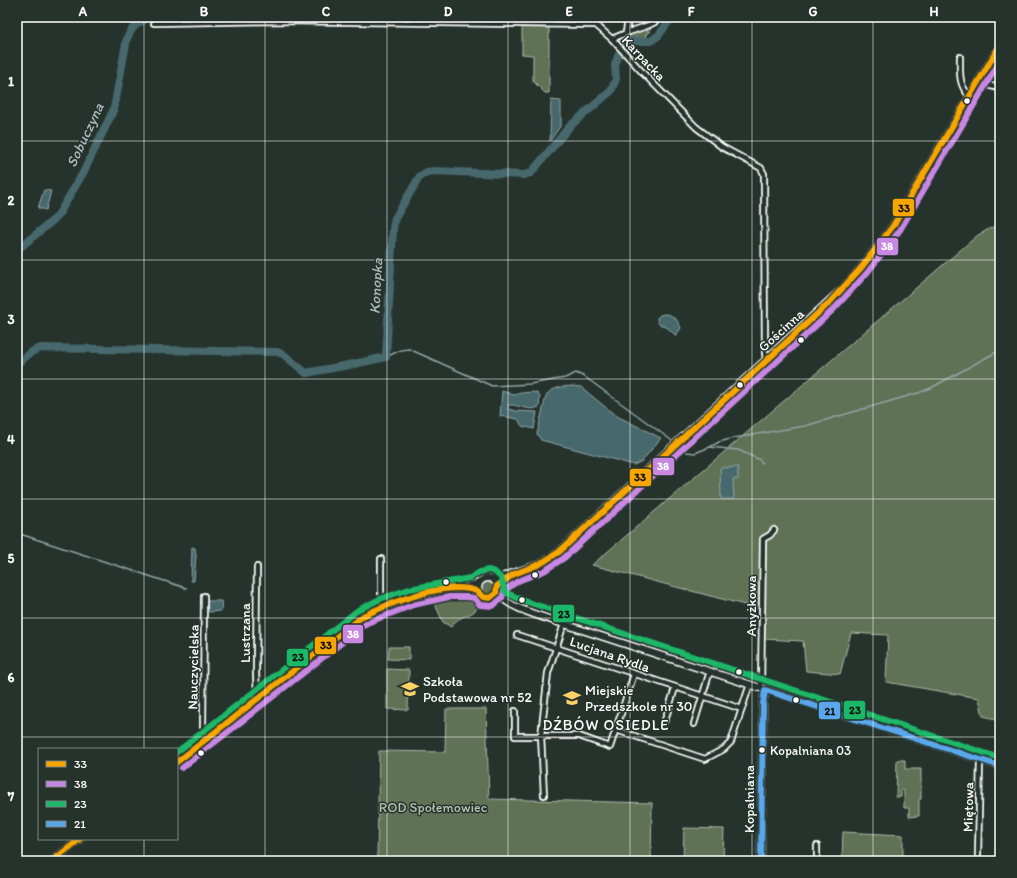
<svg xmlns="http://www.w3.org/2000/svg" width="1017" height="878" font-family="Itim,sans-serif">
<rect width="100%" height="100%" fill="#26332d"/>
<filter id="ink" filterUnits="userSpaceOnUse"><feTurbulence type="fractalNoise" baseFrequency=".025" numOctaves="2"/><feDisplacementMap in="SourceGraphic" scale="8" xChannelSelector="R" yChannelSelector="G"/><feConvolveMatrix kernelMatrix="1 2 1 2 8 2 1 2 1" color-interpolation-filters="sRGB"/></filter>
<g filter="url(#ink)">
<!-- green -->
<path fill="#5e7255" stroke="#aeb8aa" d="M 522,26 L 549,27 L 549,93 L 545,93 L 533,81 L 533,55 L 522,54 Z
M 644,29 L 647,31 L 650,31 L 650,32 L 646,34 L 646,39 L 638,40 L 636,37 L 629,38 L 628,41 L 622,45 L 618,42 L 619,39 Z
M 1000,223 L 1000,720 L 983,716 L 979,698 L 886,682 L 888,635 L 851,633 L 840,674 L 806,671 L 803,641 L 763,639 L 764,610 L 592,565 L 978,235 Z
M481 588a7 7 0 1 1 14 0a7 7 0 1 1-14 0Z
M 446,596 L 479,604 C 474,619 460,612 451,627 L 443,622 L 433,600 Z
M 389,647 L 409,647 L 409,660 L 388,659 Z
M 387,669 L 409,670 L 408,710 L 387,709 Z
M 446,709 L 486,709 L 489,799 L 652,803 L 651,861 L 377,861 L 379,751 L 445,752 Z
M 897,760 L 905,760 L 905,769 L 921,769 L 921,799 L 919,800 L 919,816 L 909,817 L 909,808 L 904,808 L 904,790 L 901,790 L 901,797 L 896,797 Z
M 684,828 L 724,829 L 723,861 L 683,861 Z
M 843,832 L 903,835 L 903,861 L 842,861 Z"/>
<!-- water -->
<path fill="#47696d" stroke="#91a5a7" d="M 551,100 L 561,101 L 561,125 L 550,141 Z
M 44,190 L 51,191 L 46,210 L 38,208 Z
M 664,314 C 673,314 678,320 681,328 L 677,334 L 675,335 C 672,332 669,329 666,327 C 660,324 657,325 657,318 L 660,315 Z
M 572,386 L 581,387 L 615,415 L 661,438 L 642,461 L 634,465 L 541,440 L 537,434 L 546,396 C 551,387 563,387 572,386 Z
M 502,391 L 514,395 L 521,393 L 533,392 L 537,393 L 540,397 L 539,407 C 529,412 518,404 508,405 L 508,409 L 516,411 L 537,412 L 534,429 L 522,426 L 518,419 L 500,416 Z
M 738,467 L 738,479 L 733,479 L 734,499 L 721,499 L 720,468 Z
M 192,547 L 195,548 L 196,556 L 194,581 L 191,581 Z
M 207,601 L 221,601 L 222,610 L 220,611 L 209,612 L 208,610 Z"/>
<g fill="none" stroke-linecap="round" stroke-linejoin="round">
<!-- stream -->
<path stroke="#91a5a7" stroke-width="1.5" d="M 386,357 L 401,350 L 409,349 L 492,386 L 530,384 L 565,378 L 576,373 L 585,377 L 671,440
M 681,447 L 687,452 L 695,453 L 710,447 L 719,442 L 734,438 L 805,426 L 918,393 L 931,388 L 1000,350
M 710,447 L 738,450 L 760,460 L 762,463
M 17,533 L 186,588"/>
<!-- river -->
<path stroke="#47696d" stroke-width="8" d="M 17,250 L 57,217 L 83,173 L 114,109 L 127,38 C 130,32 132,28 137,24 C 141,21 145,21 148,17
M 17,364 L 33,351 L 41,348 L 277,352 L 283,354 L 306,373 L 354,364 L 386,357 L 393,228 L 395,218 L 420,176 L 427,172 L 434,171 L 524,175 L 531,173 L 570,126 L 611,91 L 616,79 L 615,65 L 618,56 L 625,46 L 632,41 L 651,41 L 659,35 L 672,17"/>
<!-- street casing -->
<g stroke="#fff" stroke-width="8">
<path id="street" d="M 588,17 L 588,24
M 154,23 L 278,21 L 596,25 L 612,39 L 644,74 L 696,127 L 722,147 L 761,168 L 764,174 L 765,353 L 766,360
M 626,33 L 628,17
M 612,39 L 626,33 L 649,25 L 655,22 L 657,17
M 960,57 C 960,71 958,86 970,96
M 979,80 L 986,85 L 1000,88
M 381,559 L 381,598 L 384,606
M 204,596 L 203,729 L 206,738
M 517,635 L 742,709
M 761,688 L 763,539 L 770,535 L 774,530
M 257,699 L 256,672 L 257,567
M 515,711 L 515,736 L 579,736 L 610,747 L 634,674
M 665,720 L 675,688
M 694,724 L 710,671
M 616,730 L 705,759 L 724,749 L 731,742 L 750,684
M 544,795 L 541,736 L 548,673 L 564,624
M 978,855 L 980,760
M 761,861 L 816,861
M 817,861 L 817,846"/>
</g>
<!-- secondary casing -->
<g stroke="#fff" stroke-width="9">
<path id="secondary" d="M478 588a10 10 0 1 1 20 0a10 10 0 1 1-20 0Z
M 493,580 L 540,564 L 559,552 L 842,289 L 861,268 L 893,226 L 1000,45
M 497,591 C 503,607 547,618 564,624 L 1000,766
M 177,762 L 363,616 C 388,603 413,596 440,591 C 453,589 467,588 479,583
M 52,861 L 80,839
M 761,861 L 763,704 L 765,690"/>
</g>
<!-- street -->
<use href="#street" stroke="#26332d" stroke-width="4.5"/>
<!-- secondary -->
<use href="#secondary" stroke="#26332d" stroke-width="6"/>
<!-- bus-1 casing -->
<g stroke="#26332d" stroke-width="9">
<path id="bus-1" d="M 177,762 L 363,616 C 390,603 447,580 476,591 C 479,592 481,595 483,597 L 490,598 L 496,593 L 497,586 L 514,574 L 540,564 L 559,552 L 829,303 L 861,268 L 893,226 L 1000,45
M 52,861 L 80,839"/>
</g>
<!-- bus-2 casing -->
<g stroke="#26332d" stroke-width="9">
<path id="bus-2" d="M 182,768 L 367,623 L 413,605 L 449,597 L 467,597 L 474,598 L 480,605 L 493,606 L 502,598 L 504,591 L 518,581 L 544,571 L 564,558 L 834,309 L 867,273 L 900,230 L 1000,61"/>
</g>
<!-- bus-3 casing -->
<g stroke="#26332d" stroke-width="9">
<path id="bus-3" d="M 177,752 L 358,610 L 380,599 L 409,589 L 470,578 L 480,572 L 489,570 L 495,572 L 501,578 L 505,591 L 507,593 L 522,600 L 1000,758"/>
</g>
<!-- bus-4 casing -->
<g stroke="#26332d" stroke-width="9">
<path id="bus-4" d="M 761,861 L 763,704 L 765,690 L 1000,766"/>
</g>
<!-- bus-1 -->
<use href="#bus-1" stroke="#f7a600" stroke-width="6"/>
<!-- bus-2 -->
<use href="#bus-2" stroke="#c787e3" stroke-width="6"/>
<!-- bus-3 -->
<use href="#bus-3" stroke="#1ab867" stroke-width="6"/>
<!-- bus-4 -->
<use href="#bus-4" stroke="#5aa8eb" stroke-width="6"/>
</g>
</g>
<!-- grid -->
<path fill="none" stroke="#fff" stroke-width="1" stroke-opacity="0.55" d="M 144,17 L 144,749M 265,17 L 265,861M 387,17 L 387,861M 508,17 L 508,861M 630,17 L 630,861M 752,17 L 752,861M 873,17 L 873,861M 17,141 L 1000,141M 17,260 L 1000,260M 17,379 L 1000,379M 17,499 L 1000,499M 17,618 L 1000,618M 17,737 L 1000,737M 144,839 L 144,861"/>
<!-- icons -->
<defs>
<g id="school-bare" transform="scale(1.38)"><path d="M0-5L7-2L0 1L-7-2ZM-4 1L0 2.5L4 1V4Q0 6-4 4Z" fill="#ffd166" stroke="#26332d" stroke-width="2.5" paint-order="stroke"/></g>
</defs>
<g fill-rule="evenodd">
<use href="#school-bare" x="410" y="689"/>
<use href="#school-bare" x="572" y="698"/>
</g>
<!-- markers -->
<g fill="#fff" stroke="#26332d" stroke-width="1.5">
<circle cx="967" cy="101" r="3.5"/>
<circle cx="801" cy="340" r="3.5"/>
<circle cx="740" cy="385" r="3.5"/>
<circle cx="535" cy="575" r="3.5"/>
<circle cx="446" cy="582" r="3.5"/>
<circle cx="522" cy="600" r="3.5"/>
<circle cx="739" cy="672" r="3.5"/>
<circle cx="796" cy="700" r="3.5"/>
<circle cx="762" cy="750" r="3.5"/>
<circle cx="201" cy="753" r="3.5"/>
</g>
<g text-anchor="middle" stroke-width="3" stroke-linejoin="round" paint-order="stroke">
<!-- bus labels -->
<g font-size="13" fill="#fff" stroke="#26332d" text-anchor="start">
<text x="770" y="755">Kopalniana 03</text>
</g>
<!-- street labels -->
<g font-size="14" fill="#fff" stroke="#26332d">
<text transform="translate(644 58) rotate(47)" y="5">Karpacka</text>
<text transform="translate(781 330) rotate(-42)" y="5">Gościnna</text>
<text transform="translate(751 606) rotate(-90)" y="5">Anyżkowa</text>
<text transform="translate(245 633) rotate(-90)" y="5">Lustrzana</text>
<text transform="translate(610 654) rotate(19)" y="5">Lucjana Rydla</text>
<text transform="translate(193 667) rotate(-89)" y="5">Nauczycielska</text>
<text transform="translate(749 799) rotate(-90)" y="5">Kopalniana</text>
<text transform="translate(968 807) rotate(-89)" y="5">Miętowa</text>
</g>
<!-- poi labels -->
<g font-size="14" fill="#fff" stroke="#26332d" text-anchor="start">
<text x="423" y="686">Szkoła<tspan x="423" dy="16">Podstawowa nr 52</tspan></text>
<text x="585" y="695">Miejskie<tspan x="585" dy="16">Przedszkole nr 30</tspan></text>
</g>
<!-- park labels -->
<g font-size="14" fill="#b7c0b2" stroke="#26332d">
<text x="433" y="812">ROD Społemowiec</text>
</g>
<!-- water labels -->
<g font-size="15" font-style="italic" fill="#acbcbd" stroke="#26332d">
<text transform="translate(85 135) rotate(-65)" y="5">Sobuczyna</text>
<text transform="translate(376 286) rotate(-87)" y="5">Konopka</text>
</g>
<!-- neighbourhood labels -->
<g font-size="15" letter-spacing="1" fill="#fff" stroke="#26332d">
<text x="606" y="730">DŹBÓW OSIEDLE</text>
</g>
</g>
<g stroke="#26332d" stroke-width="1.5">
<rect x="892" y="198" width="23" height="19" rx="4" fill="#f7a600"/>
<rect x="876" y="237" width="23" height="19" rx="4" fill="#c787e3"/>
<rect x="652" y="457" width="23" height="19" rx="4" fill="#c787e3"/>
<rect x="629" y="468" width="23" height="19" rx="4" fill="#f7a600"/>
<rect x="552" y="604" width="23" height="19" rx="4" fill="#1ab867"/>
<rect x="342" y="624" width="22" height="20" rx="4" fill="#c787e3"/>
<rect x="314" y="636" width="23" height="19" rx="4" fill="#f7a600"/>
<rect x="286" y="648" width="23" height="19" rx="4" fill="#1ab867"/>
<rect x="843" y="700" width="23" height="20" rx="4" fill="#1ab867"/>
<rect x="818" y="701" width="23" height="19" rx="4" fill="#5aa8eb"/>
</g>
<g font-size="11" text-anchor="middle" font-weight="bold" fill="#fff">
<text x="887" y="250">38</text>
<text x="663" y="470">38</text>
<text x="353" y="638">38</text>
</g>
<g font-size="11" text-anchor="middle" font-weight="bold" fill="#111">
<text x="904" y="212">33</text>
<text x="640" y="481">33</text>
<text x="564" y="618">23</text>
<text x="326" y="649">33</text>
<text x="298" y="661">23</text>
<text x="855" y="714">23</text>
<text x="830" y="715">21</text>
</g>
<!-- margin -->
<rect width="1017" height="878" fill="none" stroke="#26332d" stroke-width="44"/>
<!-- legend -->
<rect x="38" y="748" width="140" height="92" fill="#26332d" stroke="#7d8581"/>
<rect x="46" y="761" width="20" height="6" fill="#f7a600" stroke="#7d8581"/>
<text x="74" y="768" font-size="12" fill="#ffffff">33</text>
<rect x="46" y="781" width="20" height="6" fill="#c787e3" stroke="#7d8581"/>
<text x="74" y="788" font-size="12" fill="#ffffff">38</text>
<rect x="46" y="801" width="20" height="6" fill="#1ab867" stroke="#7d8581"/>
<text x="74" y="808" font-size="12" fill="#ffffff">23</text>
<rect x="46" y="821" width="20" height="6" fill="#5aa8eb" stroke="#7d8581"/>
<text x="74" y="828" font-size="12" fill="#ffffff">21</text>
<rect x="22" y="22" width="973" height="834" fill="none" stroke="#fff" stroke-width="1.5"/>
<g font-size="13" text-anchor="middle" font-weight="bold" fill="#fff">
<text x="83" y="16">A</text>
<text x="204" y="16">B</text>
<text x="326" y="16">C</text>
<text x="448" y="16">D</text>
<text x="569" y="16">E</text>
<text x="691" y="16">F</text>
<text x="813" y="16">G</text>
<text x="934" y="16">H</text>
<text x="11" y="86">1</text>
<text x="11" y="205">2</text>
<text x="11" y="324">3</text>
<text x="11" y="444">4</text>
<text x="11" y="563">5</text>
<text x="11" y="682">6</text>
<text x="11" y="801">7</text>
</g>
</svg>
